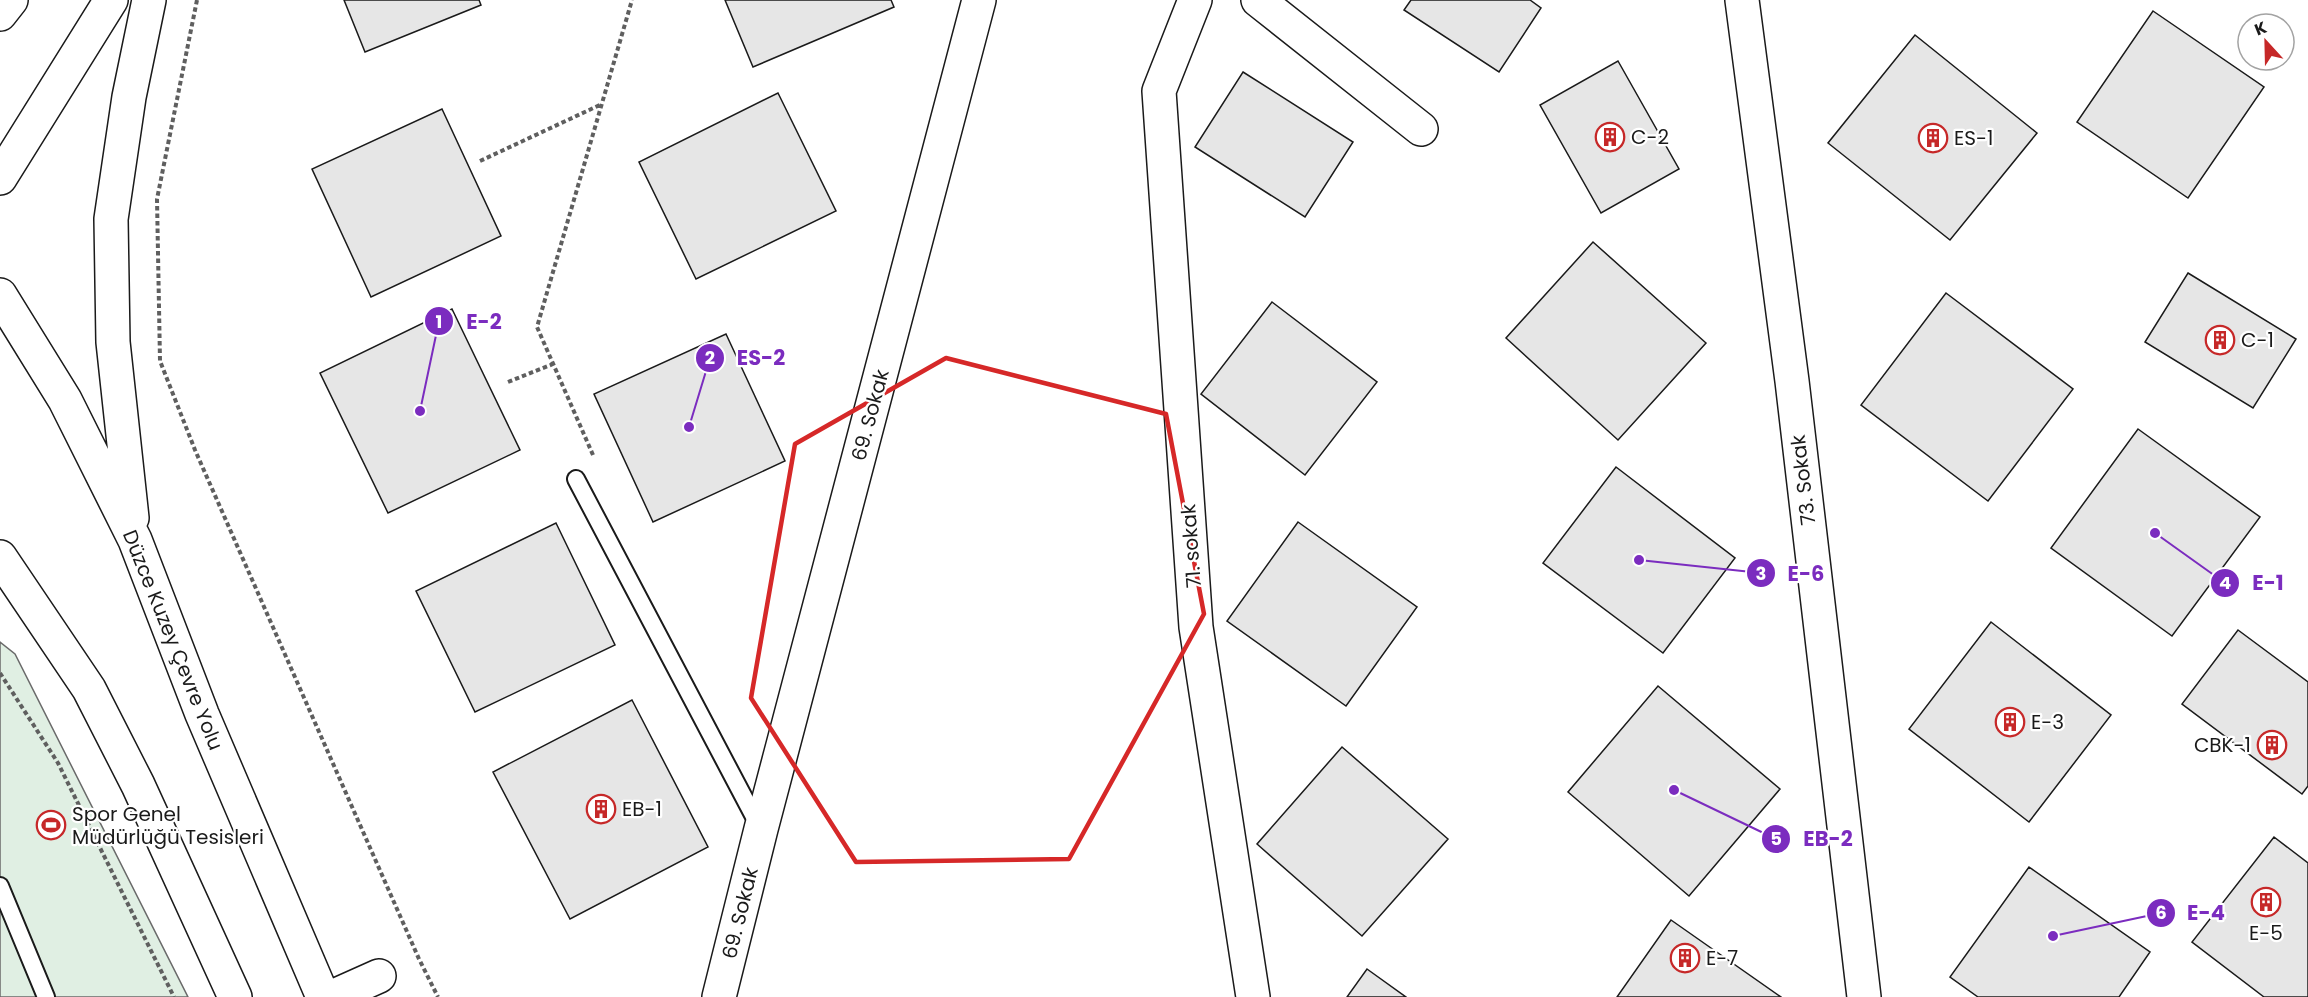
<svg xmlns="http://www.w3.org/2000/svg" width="2308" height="997" font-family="Poppins,sans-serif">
<rect width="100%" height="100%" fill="#fff"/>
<!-- green -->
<path fill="#e0efe3" stroke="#6a6a6a" stroke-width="1.5" d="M 0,642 L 15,654 L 188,997 L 0,997 Z"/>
<!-- building -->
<path fill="#e6e6e6" stroke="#1a1a1a" stroke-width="1.5" d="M 344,0 L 479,0 L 481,5 L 365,52 Z
M 725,0 L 891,0 L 894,7 L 753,67 Z
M 1411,0 L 1530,0 L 1541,8 L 1499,72 L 1404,10 Z
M 2153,11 L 2264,87 L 2188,198 L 2077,122 Z
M 1915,35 L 2037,133 L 1950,240 L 1828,143 Z
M 1618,61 L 1679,169 L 1601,213 L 1540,105 Z
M 1243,72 L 1353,142 L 1305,217 L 1195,147 Z
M 778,93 L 836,211 L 696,279 L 639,162 Z
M 442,109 L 501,236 L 371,297 L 312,169 Z
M 1593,242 L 1706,343 L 1618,440 L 1506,338 Z
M 2188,273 L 2296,339 L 2253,408 L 2145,342 Z
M 1946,293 L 2073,389 L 1988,501 L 1861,405 Z
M 1272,302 L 1377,382 L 1305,475 L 1201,394 Z
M 452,309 L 520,450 L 388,513 L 320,373 Z
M 726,334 L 785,461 L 653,522 L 594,394 Z
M 2138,429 L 2260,517 L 2172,636 L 2051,548 Z
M 1616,467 L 1735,558 L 1663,653 L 1543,563 Z
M 1298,522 L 1417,607 L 1346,706 L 1227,621 Z
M 556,523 L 615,645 L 475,712 L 416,591 Z
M 1991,622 L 2111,715 L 2029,822 L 1909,729 Z
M 2238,630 L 2308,682 L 2308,786 L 2302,794 L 2182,704 Z
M 1658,686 L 1780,789 L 1689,896 L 1568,792 Z
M 632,700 L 708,847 L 570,919 L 493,772 Z
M 1342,747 L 1448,839 L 1362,936 L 1257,844 Z
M 2274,837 L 2308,863 L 2308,997 L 2264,997 L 2192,942 Z
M 2029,867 L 2150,952 L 2119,997 L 1978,997 L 1950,977 Z
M 1671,920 L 1781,997 L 1617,997 Z
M 1367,969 L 1406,997 L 1347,997 Z"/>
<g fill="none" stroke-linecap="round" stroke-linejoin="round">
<!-- lane casing -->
<g stroke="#1a1a1a" stroke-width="20">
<path id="lane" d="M 576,479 L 759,826
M 0,886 L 46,997"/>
</g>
<!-- street casing -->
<g stroke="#1a1a1a" stroke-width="36">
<path id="street" d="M 1195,0 L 1159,91 L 1196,627 L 1253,997
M 1258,0 L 1421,129
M 1742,0 L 1792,381 L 1864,997
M 332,997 L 379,976
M 719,997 L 761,829 L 979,0"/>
</g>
<!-- highway casing -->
<g stroke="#1a1a1a" stroke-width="36">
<path id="highway" d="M 0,14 L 11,0
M 0,178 L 111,0
M 0,295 L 65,400 L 135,540 L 202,714 L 323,997
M 132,518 L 113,342 L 111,219 L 129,97 L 149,0
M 0,557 L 89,689 L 138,785 L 235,997"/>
</g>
<!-- path -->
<path stroke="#5f5f5f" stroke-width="4" stroke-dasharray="4.5 3" stroke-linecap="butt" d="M 197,0 L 157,199 L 160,361 L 195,450 L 419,959 L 438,997
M 480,161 L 602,104
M 508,382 L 553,364
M 593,455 L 537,327 L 632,0
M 0,673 L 58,763 L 174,997"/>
<!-- lane -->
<use href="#lane" stroke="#fff" stroke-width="16"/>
<!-- street -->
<use href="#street" stroke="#fff" stroke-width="33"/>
<!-- highway -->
<use href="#highway" stroke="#fff" stroke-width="33"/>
</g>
<!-- marked area -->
<path fill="none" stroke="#d62828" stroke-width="4.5" stroke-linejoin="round" d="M 946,358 L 1166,414 L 1204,614 L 1069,859 L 856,862 L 751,698 L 795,444 Z"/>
<!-- icons -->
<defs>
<g id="building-ring" transform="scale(1.5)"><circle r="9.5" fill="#fff" stroke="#c62828" stroke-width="1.5"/><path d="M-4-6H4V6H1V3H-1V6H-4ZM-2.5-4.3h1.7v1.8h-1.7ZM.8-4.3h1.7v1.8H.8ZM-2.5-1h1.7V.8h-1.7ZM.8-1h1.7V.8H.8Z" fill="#c62828"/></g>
<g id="stadium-ring" transform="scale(1.5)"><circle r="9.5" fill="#fff" stroke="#c62828" stroke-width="1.5"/><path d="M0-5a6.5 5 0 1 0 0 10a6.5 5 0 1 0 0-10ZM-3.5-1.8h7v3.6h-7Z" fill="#c62828"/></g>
</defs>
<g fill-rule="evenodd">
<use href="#building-ring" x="1610" y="137"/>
<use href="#building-ring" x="1933" y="138"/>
<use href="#building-ring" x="2220" y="340"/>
<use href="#building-ring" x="2010" y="722"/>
<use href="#building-ring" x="2272" y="745"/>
<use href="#building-ring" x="601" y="809"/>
<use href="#stadium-ring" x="51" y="825"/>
<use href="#building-ring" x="2266" y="902"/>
<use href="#building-ring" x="1685" y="958"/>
</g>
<g text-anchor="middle" stroke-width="4.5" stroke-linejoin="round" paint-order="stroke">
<!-- poi labels -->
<g font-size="20" fill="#1a1a1a" stroke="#fff" text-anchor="start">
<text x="1631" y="144">C-2</text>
<text x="1954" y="145">ES-1</text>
<text x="2241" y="347">C-1</text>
<text x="2031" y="729">E-3</text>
<text x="2251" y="752" text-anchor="end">CBK-1</text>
<text x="622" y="816">EB-1</text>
<text x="72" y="821">Spor Genel<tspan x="72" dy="23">Müdürlüğü Tesisleri</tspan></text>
<text x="2266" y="940" text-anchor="middle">E-5</text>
<text x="1706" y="965">E-7</text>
</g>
<!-- street labels -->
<g font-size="20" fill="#1a1a1a" stroke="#fff">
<text transform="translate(870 415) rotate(-75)" y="7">69. Sokak</text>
<text transform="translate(1803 480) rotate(-97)" y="7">73. Sokak</text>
<text transform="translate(1191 546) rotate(-94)" y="7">71. sokak</text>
<text transform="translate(173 640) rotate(68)" y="7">Düzce Kuzey Çevre Yolu</text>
<text transform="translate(740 913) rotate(-76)" y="7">69. Sokak</text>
</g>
</g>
<!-- callouts -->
<path fill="none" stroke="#7b2cbf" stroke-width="2" d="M420 411L439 321M689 427L710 358M1639 560L1761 573M2155 533L2225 583M1674 790L1776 839M2053 936L2161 913"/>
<g fill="#7b2cbf" stroke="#fff" stroke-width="2">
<circle cx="420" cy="411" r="6"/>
<circle cx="689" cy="427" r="6"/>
<circle cx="1639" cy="560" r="6"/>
<circle cx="2155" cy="533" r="6"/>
<circle cx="1674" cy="790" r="6"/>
<circle cx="2053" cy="936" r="6"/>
<circle cx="439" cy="321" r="15"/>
<circle cx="710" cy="358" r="15"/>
<circle cx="1761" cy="573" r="15"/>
<circle cx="2225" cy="583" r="15"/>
<circle cx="1776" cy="839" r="15"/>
<circle cx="2161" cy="913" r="15"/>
</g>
<g font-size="18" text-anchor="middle" font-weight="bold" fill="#fff">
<text x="439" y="328">1</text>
<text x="710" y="364">2</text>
<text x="1761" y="580">3</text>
<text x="2225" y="589">4</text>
<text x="1776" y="845">5</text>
<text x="2161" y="919">6</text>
</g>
<g font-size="21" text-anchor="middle" font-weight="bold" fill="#7b2cbf" stroke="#fff" stroke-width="4.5" stroke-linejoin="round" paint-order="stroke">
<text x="484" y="329">E-2</text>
<text x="761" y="365">ES-2</text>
<text x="1806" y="581">E-6</text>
<text x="2268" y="590">E-1</text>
<text x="1828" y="846">EB-2</text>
<text x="2206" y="920">E-4</text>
</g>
<!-- north arrow -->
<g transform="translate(2266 42) rotate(338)"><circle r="28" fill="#ffffff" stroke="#a3a3a3" stroke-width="1.5"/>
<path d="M0-4.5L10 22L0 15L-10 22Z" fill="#c62828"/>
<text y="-9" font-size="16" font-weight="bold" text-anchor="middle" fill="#1a1a1a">K</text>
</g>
</svg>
